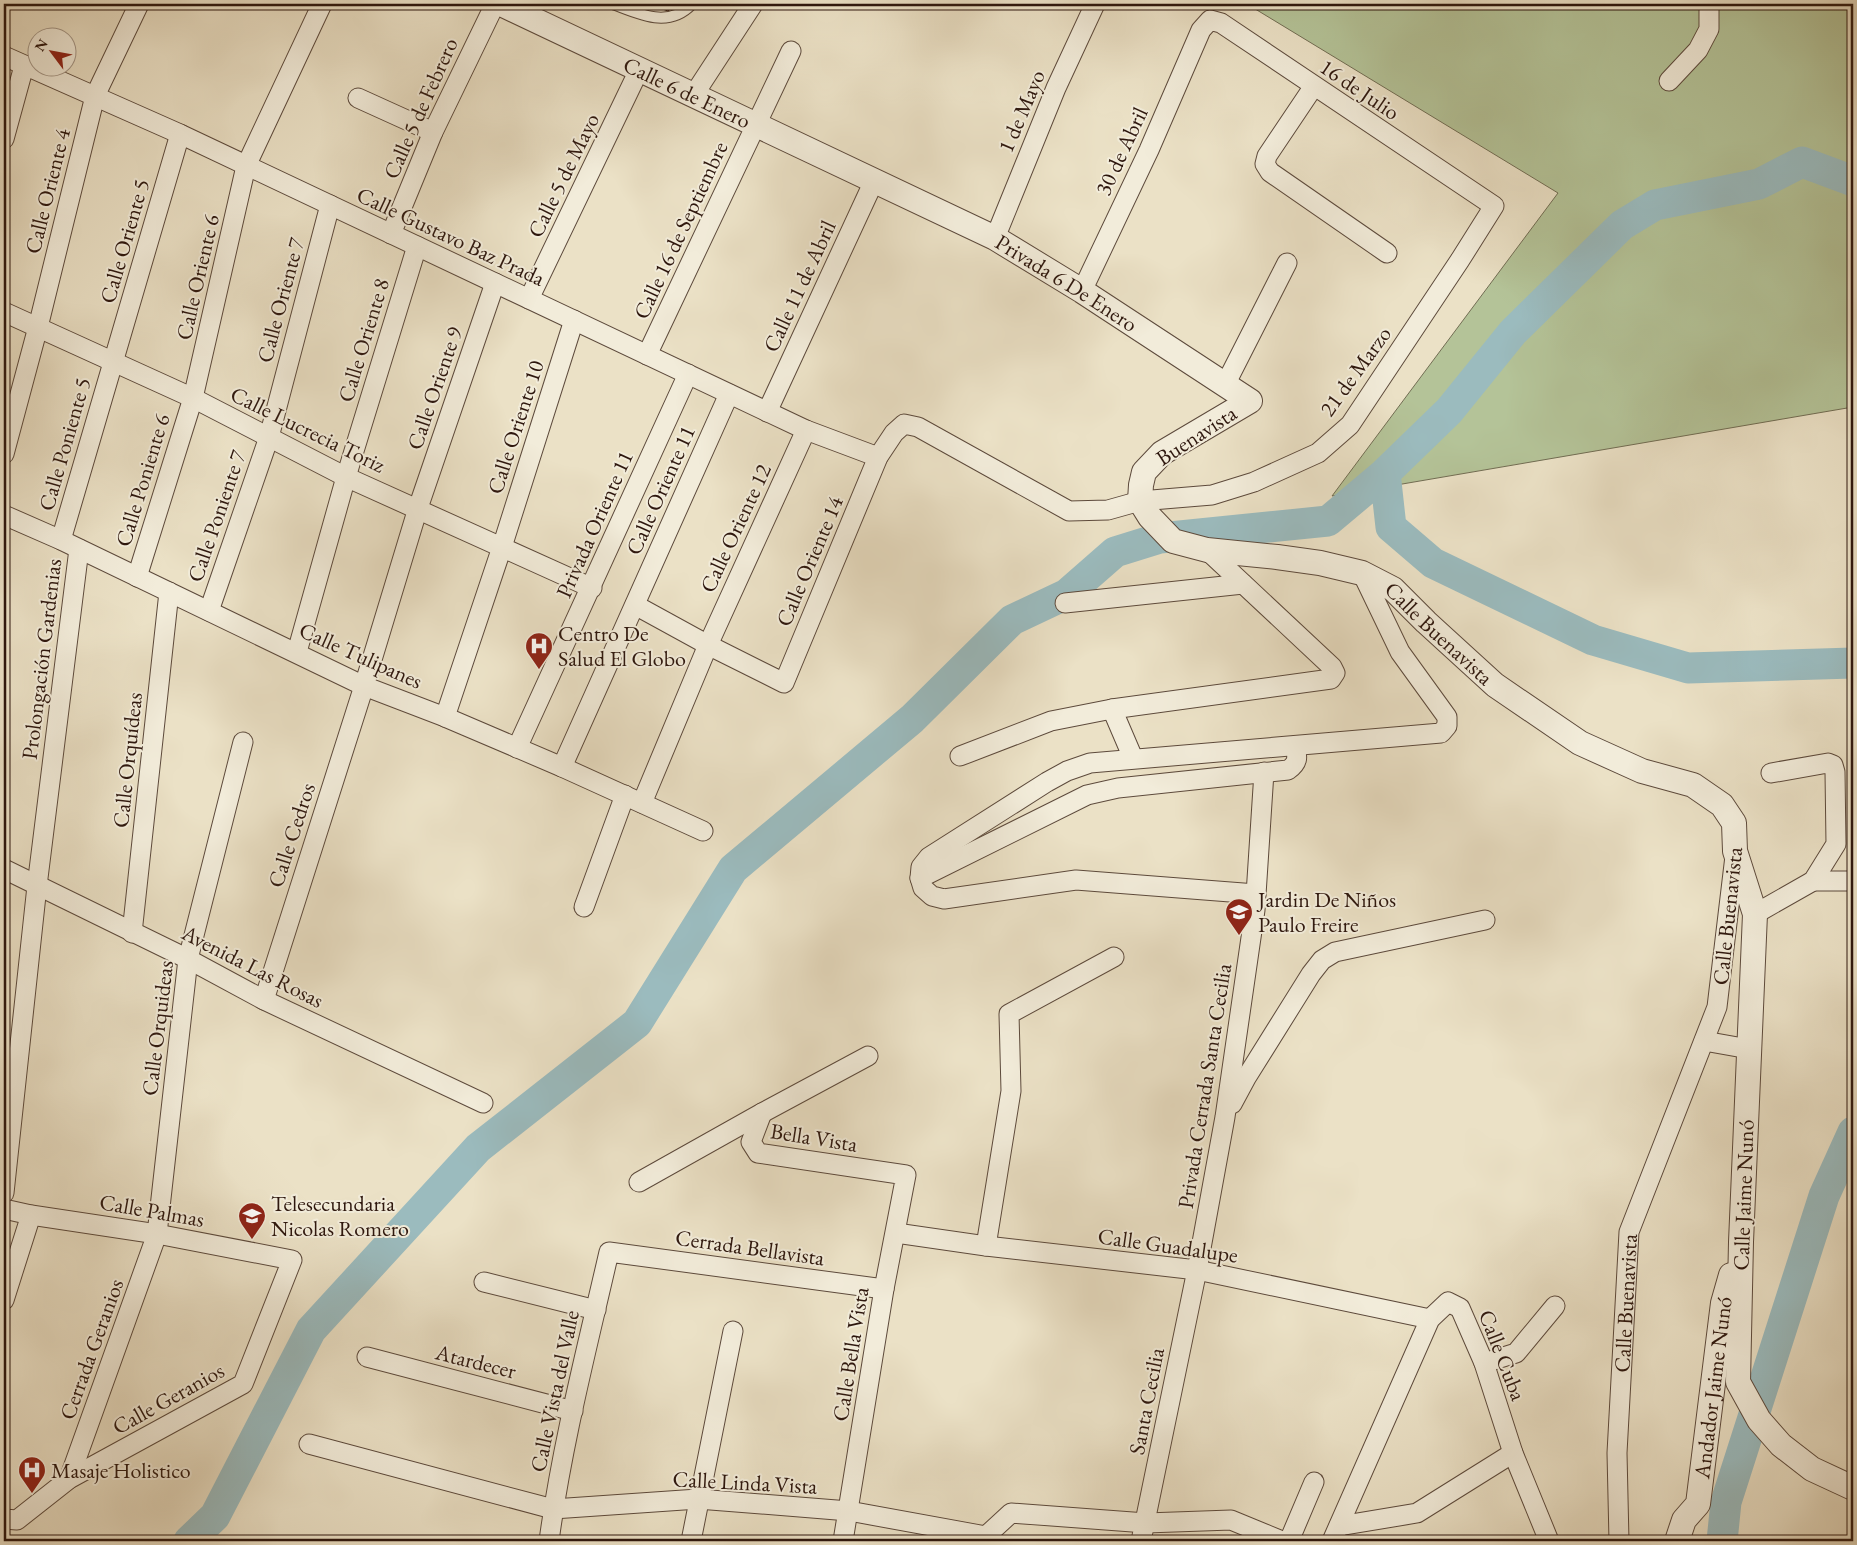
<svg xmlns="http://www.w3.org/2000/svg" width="1857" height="1545" font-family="'EB Garamond',serif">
<rect width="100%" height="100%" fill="#ebe1c6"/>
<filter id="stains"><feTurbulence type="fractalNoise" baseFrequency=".004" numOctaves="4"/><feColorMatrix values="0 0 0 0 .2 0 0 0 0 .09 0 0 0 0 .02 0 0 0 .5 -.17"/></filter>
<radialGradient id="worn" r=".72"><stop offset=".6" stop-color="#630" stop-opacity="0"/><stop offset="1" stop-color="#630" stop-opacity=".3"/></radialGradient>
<!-- green -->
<path fill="#b4c398" stroke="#716d53" d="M 1247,4 L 1853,4 L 1853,407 L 1332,496 L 1558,193 Z"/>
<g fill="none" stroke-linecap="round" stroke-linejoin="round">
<!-- river -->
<path stroke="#9bbbbe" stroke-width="31" d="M 1853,181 L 1802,162 L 1759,184 L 1655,205 L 1622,225 L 1513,332 L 1449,411 L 1385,473 L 1391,527 L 1433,563 L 1593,640 L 1688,668 L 1853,663
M 189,1541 L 215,1516 L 311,1330 L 478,1148 L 637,1023 L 733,869 L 912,719 L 1012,620 L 1067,594 L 1115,552 L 1160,538 L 1328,521 L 1385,473
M 1722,1541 L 1726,1502 L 1824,1196 L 1853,1132"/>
</g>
<!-- building -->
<path fill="#dba381" stroke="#2e170e" d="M 649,4 L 677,4 L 668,11 Z"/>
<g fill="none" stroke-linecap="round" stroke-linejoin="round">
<!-- service casing -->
<g stroke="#5d4a3c" stroke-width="12">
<path id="service" d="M 613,4 C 640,14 668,29 692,4"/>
</g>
<!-- minor casing -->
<g stroke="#5d4a3c" stroke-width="21">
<g id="minor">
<path d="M 4,56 L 180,134 L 806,430 L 878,457"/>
<path d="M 1669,81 L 1698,50 L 1709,29 L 1709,4"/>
<path d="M 1314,86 L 1267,156 L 1265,164 L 1270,172 L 1387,253"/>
<path d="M 693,96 L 753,4"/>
<path d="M 358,98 L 433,132"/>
<path d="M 4,139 L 24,66"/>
<path d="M 391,234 L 433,132 L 495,4"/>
<path d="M 995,238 L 1056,88 L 1095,4"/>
<path d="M 529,299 L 639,70"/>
<path d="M 4,312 L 193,398 L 346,477 L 592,588"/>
<path d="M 647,355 L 791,51"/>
<path d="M 1225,385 L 1287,263"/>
<path d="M 767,412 L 874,181"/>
<path d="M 4,454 L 38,327 L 95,96 L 139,4"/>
<path d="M 4,515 L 61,540 L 364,686 L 445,717 L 562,767 L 703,831"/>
<path d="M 61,540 L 180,134"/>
<path d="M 137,577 L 193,398 L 246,166 L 322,4"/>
<path d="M 1065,603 L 1243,584"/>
<path d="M 635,605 L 708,645 L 784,683 L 878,457 L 894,433 L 904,424 L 918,427 L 1069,511 L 1108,510 L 1140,501 L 1212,495 L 1254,482 L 1318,453 L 1350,425 L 1460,260 L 1494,206 L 1221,23 L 1210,20 L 1201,30 L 1149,150 L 1082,291"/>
<path d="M 209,611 L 269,437 L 330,205"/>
<path d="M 297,652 L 346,477 L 417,246"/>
<path d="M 1112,709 L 1133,758"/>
<path d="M 445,717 L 502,547 L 574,320"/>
<path d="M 517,748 L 688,374"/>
<path d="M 960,756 L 1051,721 L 1112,709 L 1331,679 L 1335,673 L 1332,667 L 1207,550"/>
<path d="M 562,767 L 729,394"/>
<path d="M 642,803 L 708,645 L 806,430"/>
<path d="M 4,869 L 188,959 L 264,1000 L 483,1103"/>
<path d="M 920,878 L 1087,795 L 1118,788 L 1288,770 C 1298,763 1298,758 1295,746"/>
<path d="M 1813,881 L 1853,881"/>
<path d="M 1256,894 L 1076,880 L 944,899 L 932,896 L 923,888 L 920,878 L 921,867 L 929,857 L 1047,782 L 1067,771 L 1090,763 L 1441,733 L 1447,726 L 1447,717 L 1400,652 L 1362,573"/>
<path d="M 584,907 L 625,795"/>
<path d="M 1755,914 L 1813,881 L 1836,844 L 1835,772 L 1833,765 L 1828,763 L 1771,773"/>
<path d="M 132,933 L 169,592"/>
<path d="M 264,1000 L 364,686 L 418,508 L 495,283"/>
<path d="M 1704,1041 L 1749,1049"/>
<path d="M 1232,1104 L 1246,1078 L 1311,974 L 1322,960 L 1335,952 L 1485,920"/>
<path d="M 762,1113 L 751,1142 L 758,1153 L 906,1175 L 884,1289 L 843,1541"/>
<path d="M 639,1182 L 762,1113 L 868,1056"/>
<path d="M 4,1193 L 37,886 L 79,549"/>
<path d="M 4,1209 L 31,1215 L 157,1234 L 292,1260 L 243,1384 L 69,1479 L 17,1520 L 4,1519"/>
<path d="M 896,1233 L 986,1246 L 1197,1270 L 1430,1319"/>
<path d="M 986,1246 L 1011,1091 L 1009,1014 L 1114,957"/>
<path d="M 484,1282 L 596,1310"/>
<path d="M 4,1300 L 31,1215"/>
<path d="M 367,1357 L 573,1411"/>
<path d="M 1484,1363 L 1516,1353 L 1555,1306"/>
<path d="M 309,1444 L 553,1509 L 698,1499 L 849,1511 L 986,1536 L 1011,1513 L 1146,1523 L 1231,1520 L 1282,1541"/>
<path d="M 69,1479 L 157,1234 L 188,959 L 243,742"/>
<path d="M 1339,1526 L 1417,1513 L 1513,1453"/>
<path d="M 549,1541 C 562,1444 587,1348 609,1252 L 884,1289"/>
<path d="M 691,1541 L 733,1331"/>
<path d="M 1141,1541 L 1197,1270 L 1225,1117 L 1255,910 L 1264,772"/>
<path d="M 1289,1541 L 1314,1482"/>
<path d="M 1332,1541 L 1430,1319 L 1448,1302 L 1460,1308 L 1484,1363 L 1513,1453 L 1549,1541"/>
<path id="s1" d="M 1619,1541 L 1617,1453 L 1629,1232 L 1717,1007 L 1735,856"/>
</g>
</g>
<!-- tertiary casing -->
<g stroke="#5d4a3c" stroke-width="26">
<g id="tertiary">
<path id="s2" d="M 501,4 L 995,238 L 1082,291 L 1250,401 L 1162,453 L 1144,472 L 1141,485 L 1140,501 L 1150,517 L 1173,541 L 1207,550 L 1277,557 L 1320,563 L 1362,573 L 1393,589 L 1426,622 L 1495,685 L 1580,743 L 1642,771 L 1693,785 L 1722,805 L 1734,823 L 1735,851 L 1755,914 L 1741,1242 L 1738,1382 L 1759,1420 L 1781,1445 L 1812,1469 L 1853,1488"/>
<path id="s3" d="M 1677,1541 L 1684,1520 L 1698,1504 L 1723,1303 L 1731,1275"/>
</g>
</g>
<!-- service -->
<use href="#service" stroke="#f2ecda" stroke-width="10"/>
<!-- minor -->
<use href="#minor" stroke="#f2ecda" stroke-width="19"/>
<!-- tertiary -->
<use href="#tertiary" stroke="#f2ecda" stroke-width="24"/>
</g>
<!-- icons -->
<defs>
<g id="hospital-pin" transform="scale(1.4375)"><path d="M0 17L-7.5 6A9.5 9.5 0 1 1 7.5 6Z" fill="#8f2418" stroke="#f2ecda"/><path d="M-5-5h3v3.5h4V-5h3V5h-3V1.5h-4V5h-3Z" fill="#fff"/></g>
<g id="school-pin" transform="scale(1.4375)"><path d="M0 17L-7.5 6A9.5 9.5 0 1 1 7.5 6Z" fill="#8f2418" stroke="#f2ecda"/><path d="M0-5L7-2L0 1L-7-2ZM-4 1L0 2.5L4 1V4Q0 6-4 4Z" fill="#fff"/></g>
</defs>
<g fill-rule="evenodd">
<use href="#hospital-pin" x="539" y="646"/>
<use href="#school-pin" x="1239" y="912"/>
<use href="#school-pin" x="252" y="1216"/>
<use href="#hospital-pin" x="32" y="1470"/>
</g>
<g text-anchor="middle" stroke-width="4" stroke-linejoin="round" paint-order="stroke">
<!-- street labels -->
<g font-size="22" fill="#2e170e" stroke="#f2ecda">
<text transform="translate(1360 89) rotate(34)" y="8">16 de Julio</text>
<text dy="8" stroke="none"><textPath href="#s2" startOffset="206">Calle 6 de Enero</textPath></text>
<text transform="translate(420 108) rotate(-66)" y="8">Calle 5 de Febrero</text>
<text transform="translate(1021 111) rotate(-67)" y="8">1 de Mayo</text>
<text transform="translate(1121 151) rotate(-65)" y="8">30 de Abril</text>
<text transform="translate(563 175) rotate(-64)" y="8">Calle 5 de Mayo</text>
<text transform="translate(47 191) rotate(-76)" y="8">Calle Oriente 4</text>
<text transform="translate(680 230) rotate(-65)" y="8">Calle 16 de Septiembre</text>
<text transform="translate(451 236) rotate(25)" y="8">Calle Gustavo Baz Prada</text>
<text transform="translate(124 241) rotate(-74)" y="8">Calle Oriente 5</text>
<text transform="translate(197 277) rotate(-77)" y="8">Calle Oriente 6</text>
<text dy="8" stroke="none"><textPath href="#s2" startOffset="631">Privada 6 De Enero</textPath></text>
<text transform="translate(799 286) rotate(-65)" y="8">Calle 11 de Abril</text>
<text transform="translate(280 300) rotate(-75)" y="8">Calle Oriente 7</text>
<text transform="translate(363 340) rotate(-73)" y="8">Calle Oriente 8</text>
<text transform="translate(1355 371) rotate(-54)" y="8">21 de Marzo</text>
<text transform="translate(434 388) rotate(-71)" y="8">Calle Oriente 9</text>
<text transform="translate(515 427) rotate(-72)" y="8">Calle Oriente 10</text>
<text transform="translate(308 429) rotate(26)" y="8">Calle Lucrecia Toriz</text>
<text transform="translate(1196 435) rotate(-33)" y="8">Buenavista</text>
<text transform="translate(64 444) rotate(-74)" y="8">Calle Poniente 5</text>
<text transform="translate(142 480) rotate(-73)" y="8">Calle Poniente 6</text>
<text transform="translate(660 490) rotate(-66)" y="8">Calle Oriente 11</text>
<text transform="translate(216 516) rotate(-71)" y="8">Calle Poniente 7</text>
<text transform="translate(594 524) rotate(-66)" y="8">Privada Oriente 11</text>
<text transform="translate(735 528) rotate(-65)" y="8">Calle Oriente 12</text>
<text transform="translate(809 561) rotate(-67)" y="8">Calle Oriente 14</text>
<text dy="8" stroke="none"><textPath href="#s2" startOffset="1350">Calle Buenavista</textPath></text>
<text transform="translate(361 655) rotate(24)" y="8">Calle Tulipanes</text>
<text transform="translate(41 659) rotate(-83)" y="8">Prolongación Gardenias</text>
<text transform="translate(127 760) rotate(-84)" y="8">Calle Orquídeas</text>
<text transform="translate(291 835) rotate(-72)" y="8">Calle Cedros</text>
<text transform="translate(1727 916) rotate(-84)" y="8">Calle Buenavista</text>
<text transform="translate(253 966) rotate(27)" y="8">Avenida Las Rosas</text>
<text transform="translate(157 1028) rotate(-83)" y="8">Calle Orquideas</text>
<text transform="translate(1204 1086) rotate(-81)" y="8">Privada Cerrada Santa Cecilia</text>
<text transform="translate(814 1137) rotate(9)" y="8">Bella Vista</text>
<text transform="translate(1743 1195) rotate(-88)" y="8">Calle Jaime Nunó</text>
<text transform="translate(152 1210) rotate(10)" y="8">Calle Palmas</text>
<text transform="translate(1168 1245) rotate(8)" y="8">Calle Guadalupe</text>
<text transform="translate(750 1247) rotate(8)" y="8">Cerrada Bellavista</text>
<text dy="8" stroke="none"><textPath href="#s1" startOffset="238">Calle Buenavista</textPath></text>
<text transform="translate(91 1349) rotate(-70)" y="8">Cerrada Geranios</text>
<text transform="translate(850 1354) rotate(-81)" y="8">Calle Bella Vista</text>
<text transform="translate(1503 1355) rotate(69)" y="8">Calle Cuba</text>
<text transform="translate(476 1361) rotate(14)" y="8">Atardecer</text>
<text dy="8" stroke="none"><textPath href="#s3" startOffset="161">Andador Jaime Nunó</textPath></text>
<text transform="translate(554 1391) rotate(-78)" y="8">Calle Vista del Valle</text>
<text transform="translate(168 1398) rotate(-29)" y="8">Calle Geranios</text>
<text transform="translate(1146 1401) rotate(-79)" y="8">Santa Cecilia</text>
<text transform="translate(745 1482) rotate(3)" y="8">Calle Linda Vista</text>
</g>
<!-- poi labels -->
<g font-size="22" fill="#2e170e" stroke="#f2ecda" text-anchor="start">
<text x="558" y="641">Centro De<tspan x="558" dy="25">Salud El Globo</tspan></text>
<text x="1258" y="907">Jardin De Niños<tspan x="1258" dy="25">Paulo Freire</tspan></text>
<text x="271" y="1211">Telesecundaria<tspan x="271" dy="25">Nicolas Romero</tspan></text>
<text x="51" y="1478">Masaje Holistico</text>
</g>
</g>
<!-- margin -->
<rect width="1857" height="1545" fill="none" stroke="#ebe1c6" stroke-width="20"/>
<rect x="5" y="5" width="1847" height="1535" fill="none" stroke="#2e170e" stroke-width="2.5"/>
<rect x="10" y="10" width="1837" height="1525" fill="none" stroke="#2e170e"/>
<!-- north arrow -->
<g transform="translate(52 52) rotate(302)"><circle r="24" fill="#f2ecda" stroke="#a49788"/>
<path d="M0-4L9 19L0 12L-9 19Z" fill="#8f2418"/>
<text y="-8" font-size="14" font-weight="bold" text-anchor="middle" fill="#2e170e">N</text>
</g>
<rect width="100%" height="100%" filter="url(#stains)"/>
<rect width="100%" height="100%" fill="url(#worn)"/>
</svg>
